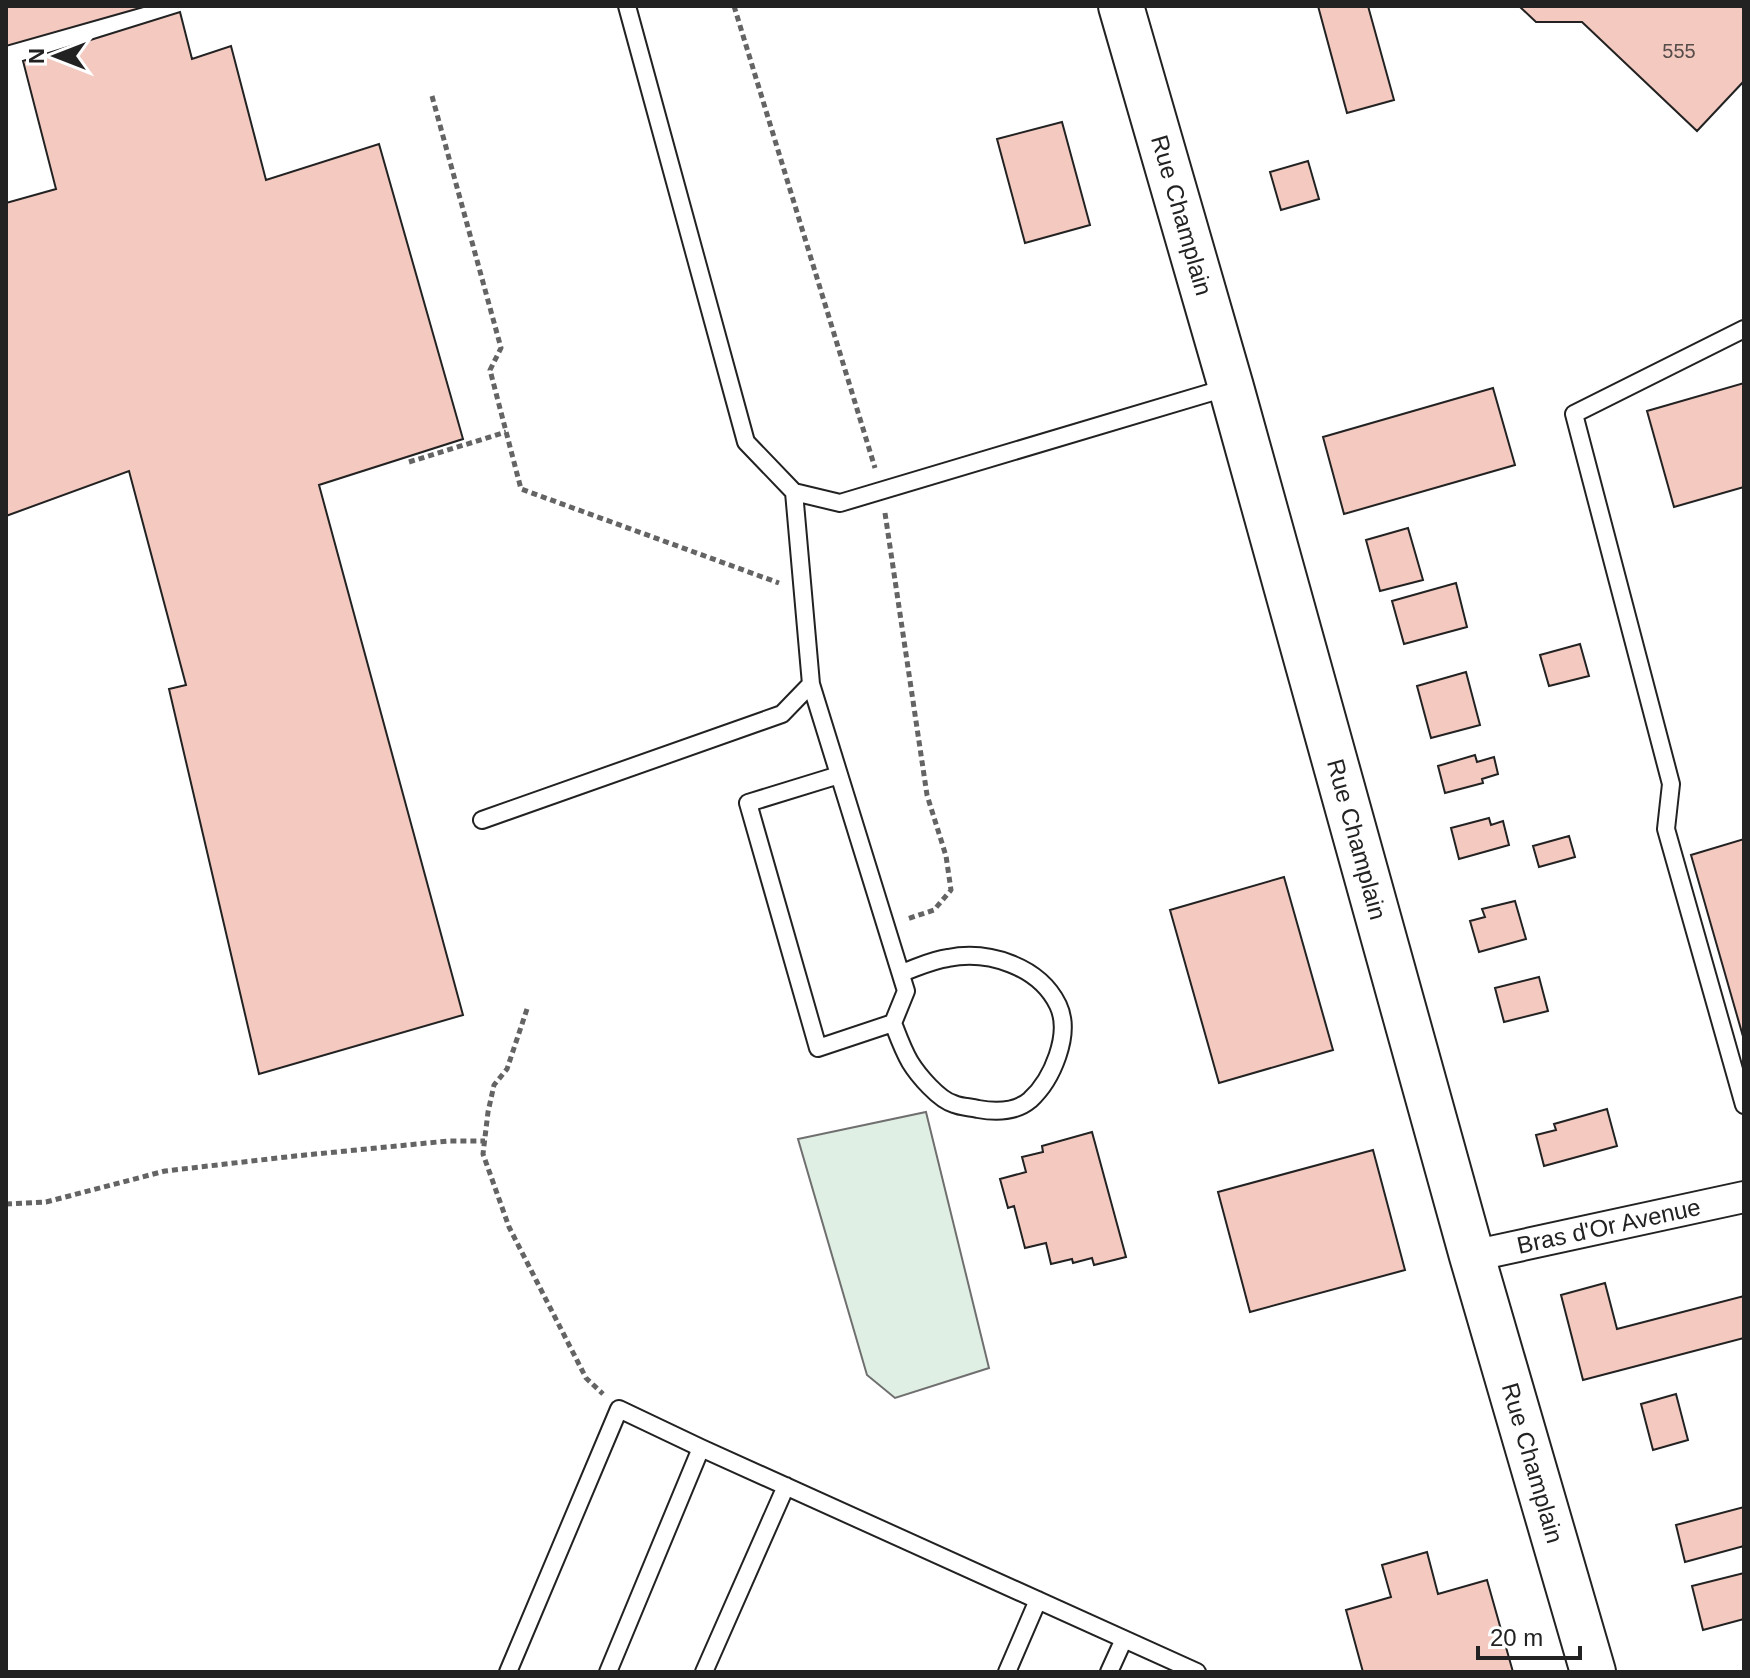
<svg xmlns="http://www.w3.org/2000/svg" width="1750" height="1678" font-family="Helvetica,sans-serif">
<rect width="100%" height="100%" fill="#fff"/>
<!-- green -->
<path fill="#e0efe3" stroke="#6f6f6f" stroke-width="2" d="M 926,1112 L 989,1368 L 895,1398 L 867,1375 L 798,1139 Z"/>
<!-- building -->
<path fill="#f3c9c0" stroke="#222" stroke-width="2" d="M 6,6 L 147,6 L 6,46 Z
M 1318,6 L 1368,6 L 1394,100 L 1347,113 Z
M 1519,6 L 1741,6 L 1744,9 L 1744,81 L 1697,131 L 1582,22 L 1536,22 Z
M 180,12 L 192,59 L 231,46 L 266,180 L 379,144 L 463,439 L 319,485 L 463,1015 L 259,1074 L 169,689 L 186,685 L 129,471 L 6,516 L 6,203 L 56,189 L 23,61 Z
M 1062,122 L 1090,225 L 1025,243 L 997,139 Z
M 1308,161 L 1319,199 L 1281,210 L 1270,172 Z
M 1744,383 L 1744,487 L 1674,507 L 1647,411 Z
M 1493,388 L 1515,465 L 1344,514 L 1323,437 Z
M 1408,528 L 1423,580 L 1380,591 L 1366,540 Z
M 1456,583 L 1467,627 L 1404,644 L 1392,601 Z
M 1580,644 L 1589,676 L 1549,686 L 1540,655 Z
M 1466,672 L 1480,725 L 1431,738 L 1417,686 Z
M 1475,755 L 1477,762 L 1494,757 L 1498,774 L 1482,779 L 1483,783 L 1445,793 L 1438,766 Z
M 1489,818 L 1491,825 L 1503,821 L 1509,845 L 1459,859 L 1451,828 Z
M 1569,836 L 1575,857 L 1539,867 L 1533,846 Z
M 1744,839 L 1744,1040 L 1691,855 Z
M 1284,877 L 1333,1050 L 1219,1083 L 1170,910 Z
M 1515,901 L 1526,939 L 1479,952 L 1470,921 L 1485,917 L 1482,909 Z
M 1539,977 L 1548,1011 L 1504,1022 L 1495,988 Z
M 1607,1109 L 1617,1146 L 1544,1166 L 1536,1135 L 1556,1130 L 1554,1124 Z
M 1092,1132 L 1126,1257 L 1094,1265 L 1092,1258 L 1073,1263 L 1072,1259 L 1051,1264 L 1046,1243 L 1025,1248 L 1014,1206 L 1008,1208 L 1000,1179 L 1026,1172 L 1022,1157 L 1043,1152 L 1042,1146 Z
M 1373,1150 L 1405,1270 L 1250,1312 L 1218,1192 Z
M 1605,1283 L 1617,1329 L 1744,1296 L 1744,1338 L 1583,1380 L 1561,1295 Z
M 1676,1394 L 1688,1440 L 1653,1450 L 1641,1404 Z
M 1744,1507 L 1744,1546 L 1685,1562 L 1676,1525 Z
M 1427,1552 L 1438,1594 L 1487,1580 L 1513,1672 L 1363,1672 L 1346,1610 L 1391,1597 L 1382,1565 Z
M 1744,1573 L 1744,1619 L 1703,1630 L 1692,1586 Z"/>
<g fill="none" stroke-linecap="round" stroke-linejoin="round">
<!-- service casing -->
<g stroke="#222" stroke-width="20">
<path id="service" d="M 627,6 L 746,442 L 794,492 L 840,503 L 1229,387
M 1744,329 L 1574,414 L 1671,784 L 1666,829 L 1744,1105
M 794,492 L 811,684 L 906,991 L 893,1023 L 818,1048 L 748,803 L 839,775
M 482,820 L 782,714 L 811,684
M 893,1023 C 898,1036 903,1050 910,1062 C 918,1075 939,1100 954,1104 C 961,1107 970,1107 978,1109 C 995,1112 1016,1112 1030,1100 C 1052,1080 1072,1034 1058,1005 C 1039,966 988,950 948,958 C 932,960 916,968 901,973
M 508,1672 L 619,1409 L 701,1448 L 1197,1672
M 608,1672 L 701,1448
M 704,1672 L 786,1486
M 1007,1672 L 1038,1600
M 1109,1672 L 1124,1639"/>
</g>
<!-- minor casing -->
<g stroke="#222" stroke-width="34">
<g id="minor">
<path id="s1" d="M 1472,1256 L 1744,1197"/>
</g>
</g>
<!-- primary casing -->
<g stroke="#222" stroke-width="48">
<g id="primary">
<path id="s2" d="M 1121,6 L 1231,387 L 1472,1256 L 1593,1672"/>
</g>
</g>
<!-- path -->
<path stroke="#646464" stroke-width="5" stroke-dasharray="6 4" stroke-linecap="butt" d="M 734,6 L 875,468
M 432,96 L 501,348 L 490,370 L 521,489 L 779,583
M 409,462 L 506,432
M 885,513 L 927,795 L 946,856 L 951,890 L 934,910 L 907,919
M 527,1009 L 507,1069 L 494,1085 L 488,1112 L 483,1154 L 509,1227 L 586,1378 L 603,1394
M 6,1204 L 46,1202 L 165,1171 L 295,1156 L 448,1141 L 485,1141"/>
<!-- service -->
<use href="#service" stroke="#fff" stroke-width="16"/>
<!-- minor -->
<use href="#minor" stroke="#fff" stroke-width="30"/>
<!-- primary -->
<use href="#primary" stroke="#fff" stroke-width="44"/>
</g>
<g text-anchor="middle" stroke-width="6" stroke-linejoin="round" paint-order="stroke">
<!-- number labels -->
<g font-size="20" fill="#564c4a">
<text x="1679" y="58">555</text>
</g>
<!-- street labels -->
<g font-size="24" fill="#222" stroke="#fff">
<text dy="8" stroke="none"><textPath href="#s2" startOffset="218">Rue Champlain</textPath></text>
<text dy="8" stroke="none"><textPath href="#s2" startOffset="866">Rue Champlain</textPath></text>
<text dy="8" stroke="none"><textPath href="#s1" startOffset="140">Bras d'Or Avenue</textPath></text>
<text dy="8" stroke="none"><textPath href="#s2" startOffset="1514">Rue Champlain</textPath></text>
</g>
</g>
<!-- border -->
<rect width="1750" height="1678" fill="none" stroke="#222222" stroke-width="16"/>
<!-- north arrow -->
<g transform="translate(56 56) rotate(270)" stroke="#ffffff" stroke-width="6" paint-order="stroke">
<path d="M0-6L14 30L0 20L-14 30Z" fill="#222222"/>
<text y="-12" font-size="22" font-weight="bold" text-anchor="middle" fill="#222222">N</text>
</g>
<!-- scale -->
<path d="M1478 1646v12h102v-12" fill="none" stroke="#222222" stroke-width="4"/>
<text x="1490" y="1646" font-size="24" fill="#222222" stroke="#ffffff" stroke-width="6" paint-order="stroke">20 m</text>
</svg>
